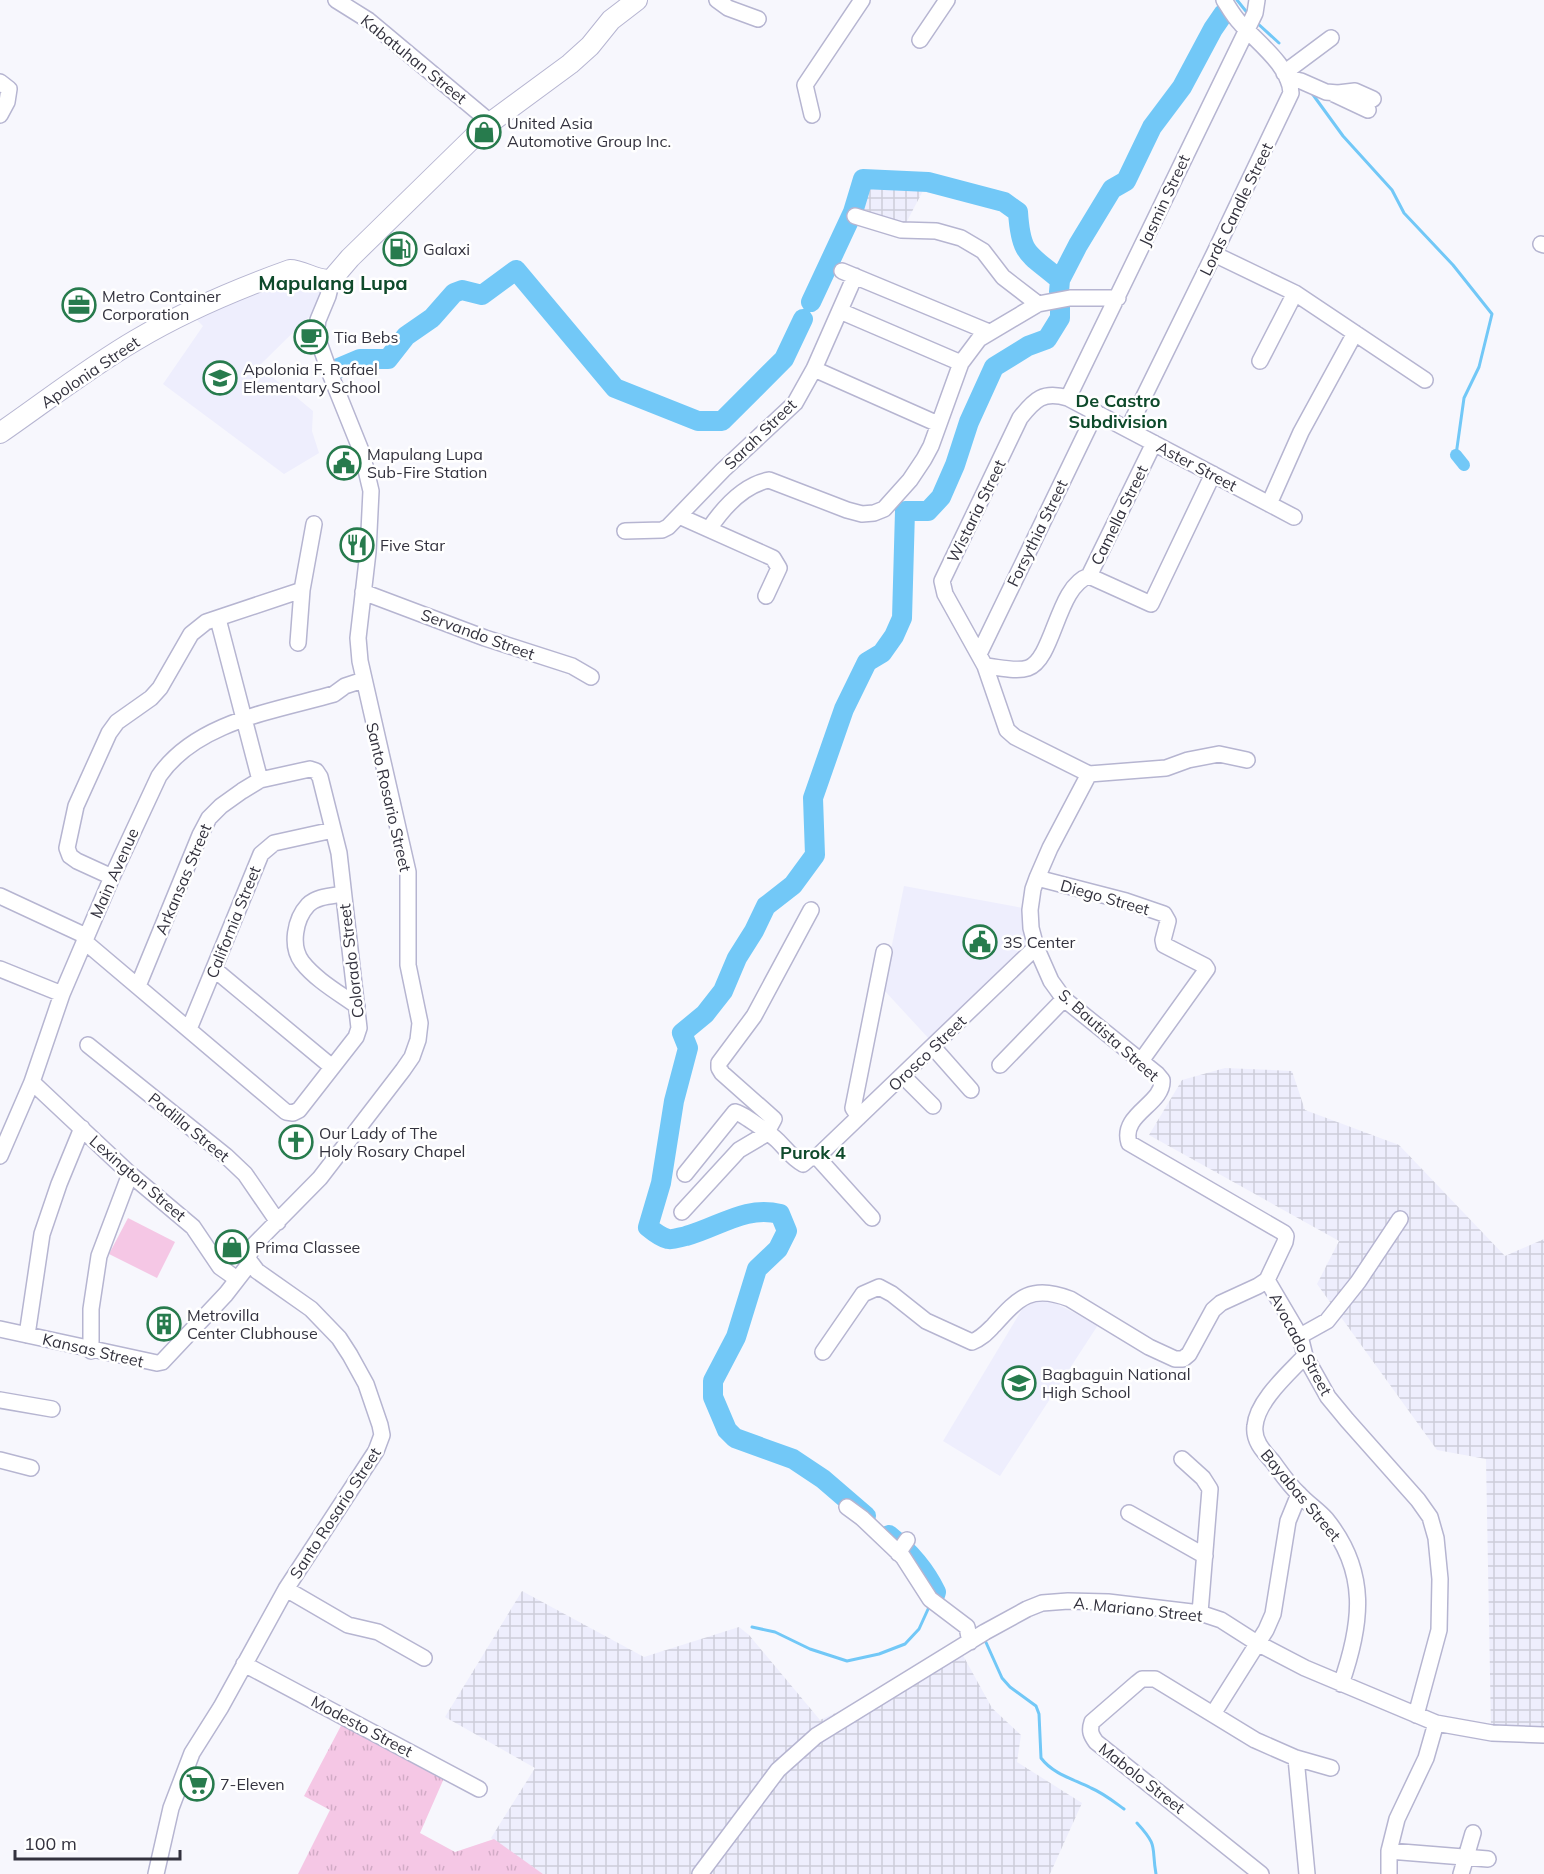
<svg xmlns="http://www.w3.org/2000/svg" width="1544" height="1874" font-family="Mulish,sans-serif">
<defs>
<pattern id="industrial-grid" width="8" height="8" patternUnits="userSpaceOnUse" patternTransform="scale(1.5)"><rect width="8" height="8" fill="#eeeefd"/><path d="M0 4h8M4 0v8" fill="none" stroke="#cdcdda"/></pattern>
<pattern id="grass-tufts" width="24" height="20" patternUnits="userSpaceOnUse" patternTransform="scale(1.5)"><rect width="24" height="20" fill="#f5c7e5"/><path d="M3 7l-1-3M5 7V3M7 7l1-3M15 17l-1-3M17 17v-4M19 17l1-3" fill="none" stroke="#d2abc6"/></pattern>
</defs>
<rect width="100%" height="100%" fill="#f7f7fd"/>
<!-- built -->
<path fill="#eeeefd" d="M 291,273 L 329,297 L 259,366 L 313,411 L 312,431 L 319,453 L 284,474 L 163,384 L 203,326 L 194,317 Z
M 904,886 L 1023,908 L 1031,944 L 931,1041 L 883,989 Z
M 1043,1300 L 1057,1304 L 1098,1325 L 1000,1476 L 943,1441 L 1024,1306 Z"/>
<!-- industrial -->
<path fill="url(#industrial-grid)" d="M 865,182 L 926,185 L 905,225 L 856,213 Z
M 1225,1068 L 1292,1071 L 1305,1110 L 1399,1145 L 1505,1256 L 1544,1239 L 1544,1730 L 1491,1728 L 1486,1459 L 1437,1450 L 1317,1284 L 1339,1241 L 1149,1135 L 1182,1080 Z
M 522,1591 L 644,1657 L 739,1627 L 749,1635 L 820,1720 L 902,1683 L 960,1650 L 992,1708 L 1021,1735 L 1017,1762 L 1082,1803 L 1050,1874 L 543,1874 L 491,1838 L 535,1768 L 445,1717 Z"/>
<!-- grass -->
<path fill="url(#grass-tufts)" d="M 343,1722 L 445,1776 L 420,1833 L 455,1852 L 494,1839 L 543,1874 L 298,1874 L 330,1810 L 304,1796 Z"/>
<!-- green -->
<path fill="#f5c7e5" d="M 128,1218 L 175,1242 L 157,1278 L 109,1254 Z"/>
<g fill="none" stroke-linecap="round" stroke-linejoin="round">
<!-- stream -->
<path stroke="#72c8f7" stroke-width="3" d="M 1237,0 L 1249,15
M 1256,22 L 1279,43
M 1311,92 L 1343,136 L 1392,190 L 1404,213 L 1453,265 L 1492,314 L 1479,367 L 1464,398 L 1456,455
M 752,1627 L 775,1632 L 810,1649 L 847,1661 L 879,1654 L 905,1644 L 919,1629 L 929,1607
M 984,1638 L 1002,1678 L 1010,1687 L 1036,1706 L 1039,1714 L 1041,1758 C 1053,1774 1073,1779 1091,1788 C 1103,1793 1113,1801 1124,1809
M 1137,1823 C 1159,1847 1151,1846 1156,1874"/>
<!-- canal -->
<path stroke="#72c8f7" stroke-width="12" d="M 1456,455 L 1464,465"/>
<!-- river -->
<path stroke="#72c8f7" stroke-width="20" d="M 1059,292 L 1060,280 L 1078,245 L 1112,189 L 1126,181 L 1152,127 L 1182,87 L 1213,29 L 1224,13
M 811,302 L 853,212 L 863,179 L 928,182 L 1004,202 L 1018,212 C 1021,257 1029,253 1060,280
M 334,370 L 360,359 L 388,359 L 406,336 L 432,318 L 454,293 L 462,290 L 482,295 L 516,270 L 615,388 L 698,421 L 722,421 L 784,359 L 803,319
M 866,1516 L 823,1479 L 793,1459 L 735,1438 L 727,1430 L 713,1397 L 713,1381 L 736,1337 L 757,1269 L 778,1249 L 787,1231 L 780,1214 C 746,1205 719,1227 686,1236 C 680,1237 674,1240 668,1239 C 660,1237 654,1232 648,1227 L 661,1183 L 674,1101 L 688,1048 L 682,1033 L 705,1014 L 723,991 L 737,958 L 754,931 L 766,906 L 793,885 L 815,855 L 813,798 L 844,709 L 867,662 L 882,653 L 894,636 L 902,618 L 905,511 L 928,511 L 941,497 L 955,465 L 969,422 L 994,367 L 1028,346 L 1047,339 L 1060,318 L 1060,305
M 889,1535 C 909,1551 925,1569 936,1592 L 934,1598"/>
<!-- minor casing -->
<g stroke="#b6b5d1" stroke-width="18">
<path id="minor" d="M 336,0 L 368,20 L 490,122
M 717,0 L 728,8 L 758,19
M 920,40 L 947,0
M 1284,73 L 1331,38
M 1287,78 L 1301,81 L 1326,92 L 1338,93 L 1355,91 L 1373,99
M 0,82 L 9,89 L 7,102 L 0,115
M 1334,94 L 1368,110
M 812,115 L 805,85 L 862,0
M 855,216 L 901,230 L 936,231 L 961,238 L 983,251 L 1003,277 L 1038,304
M 1541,244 L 1544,245
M 1214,254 L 1295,293 L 1425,380
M 842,271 L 989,332
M 840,311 L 961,363
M 1260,361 L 1295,293
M 814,369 L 938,424
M 1068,398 L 1255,13 L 1257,0
M 1128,429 L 1214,254 L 1291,93 C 1290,66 1257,42 1241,24 C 1234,17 1229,8 1224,0
M 1269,504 L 1301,432 L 1355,333
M 679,516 L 773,558 L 779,568 L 766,596
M 709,529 C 723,508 744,485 769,480 L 847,510 L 862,514 L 874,513 L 884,509 L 910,480 L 924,459 L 931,446 L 961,363 L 979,339 L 1038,304 L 1070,298 L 1118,298
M 625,531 L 662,530 L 668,527 L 723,470 L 795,403 L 814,369 L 855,276
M 1089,576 L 1151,604 L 1213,474
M 363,592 L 485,638 L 572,666 L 591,677
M 218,619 L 260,780
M 298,643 L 302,590 L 314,524
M 979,654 L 1096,412
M 985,666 C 998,667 1016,672 1028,668 C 1054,659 1057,586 1089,576 L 1154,443
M 1247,760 L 1219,754 L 1188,760 L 1166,768 L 1089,774 L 1015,737 L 1007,730 L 985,666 L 945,594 L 942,581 L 1020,418 C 1035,399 1043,391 1068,398 L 1294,517
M 1089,774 L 1050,848 L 1037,878 L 1033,889 L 1030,910 L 1031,928 L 1036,947 L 1051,981 L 1064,999 L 1157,1074 L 1162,1080 C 1164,1104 1120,1114 1129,1143 L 1284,1233 L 1286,1236 L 1285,1242 L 1267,1280
M 112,877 L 77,861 L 70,856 L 67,848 L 76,806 L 109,733 L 117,722 L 151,698 L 160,688 L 191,634 L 206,622 L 302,590
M 1037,878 L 1126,901 L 1164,914 L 1168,921 L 1163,940 L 1164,945 L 1205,966 L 1207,969 L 1141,1061
M 343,894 C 332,896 317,896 308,905 C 295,919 290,946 302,962 C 316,980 339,993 357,1006
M 0,896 L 86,936
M 84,941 L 286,1112 L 293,1113 L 299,1110 L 356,1037 L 359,1028 L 339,853 L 320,777 L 316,771 L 310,769 L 260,780 L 242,791 L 221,806 L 209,818 L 200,835 L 138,986
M 0,969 L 62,994
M 214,969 L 332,1067
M 189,1029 L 261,854 L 274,843 L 333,830
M 88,1045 L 226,1156 L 245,1174 L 278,1222
M 933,1047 L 971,1090
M 1000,1065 L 1064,999
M 903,1076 L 933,1106
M 32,1082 L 130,1174 L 193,1227 L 220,1267 L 237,1279
M 859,1117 L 853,1108 L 884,952
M 0,1156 L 32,1082 L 62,994 L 112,877 L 159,776 C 196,722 274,711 334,694 L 345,686 L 363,680
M 817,1157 L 1036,947
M 817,1157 L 872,1218
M 685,1174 L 735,1112 C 742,1113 772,1135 778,1141 C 786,1149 793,1159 803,1164 L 810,1158 L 817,1157
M 682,1212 L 739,1150 L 766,1134 L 774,1119 L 722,1073 L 719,1068 L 719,1063 L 754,1016 L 811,910
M 0,1329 L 157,1363 L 162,1362 L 226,1294 L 250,1263
M 27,1335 L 42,1234 L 59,1184 L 82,1128
M 1300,1336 L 1327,1321 L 1358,1282 L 1400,1219
M 91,1351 L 91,1309 L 99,1256 L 130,1174
M 823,1352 L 863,1294 L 879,1287 L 892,1294 L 926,1321 L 972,1342 C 982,1338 987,1332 994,1325 C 1019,1297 1032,1284 1070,1299 L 1149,1347 L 1175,1359 L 1183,1359 L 1189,1354 L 1213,1310 L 1221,1303 L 1258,1286 L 1267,1280 L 1300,1336 L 1305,1356 L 1328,1397 L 1347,1420 L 1418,1500 L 1430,1517 L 1436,1538 L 1440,1579 L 1439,1630 L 1416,1715
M 1305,1356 C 1288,1374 1257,1401 1255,1426 C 1253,1441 1264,1452 1273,1462 C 1281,1473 1289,1485 1299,1494 C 1307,1503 1318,1510 1326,1519 C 1369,1572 1362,1624 1341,1684
M 0,1400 L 52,1409
M 1182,1459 L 1203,1478 L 1210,1489 L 1200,1613
M 0,1460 L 31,1468
M 847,1507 L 862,1518 L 903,1557 L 930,1599 L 967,1627 L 970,1642
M 1129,1513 L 1205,1556
M 898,1553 L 907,1540
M 286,1589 L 348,1625 L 378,1632 L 424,1658
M 244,1664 L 479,1789
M 1213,1714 L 1266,1630 L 1273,1614 L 1288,1521 L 1299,1494
M 1296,1758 L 1307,1874
M 1389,1851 L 1488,1859
M 156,1874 L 171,1808 L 192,1753 L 221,1707 L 286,1589 L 376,1451 L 382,1435 L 380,1425 L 366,1384 L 350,1355 L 339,1338 L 311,1309 L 257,1271 L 248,1259 L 252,1247 L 320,1178 L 403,1070 L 412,1057 L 418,1040 L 420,1023 L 408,965 L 408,872 L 360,661 L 358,638 L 368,552 L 371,491 L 362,453 L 331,376 L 316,334 L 318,320 L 328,296 L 330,288 L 328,281
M 700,1874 L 778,1770 L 816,1736 L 985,1632 L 1027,1609 L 1042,1603 L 1068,1601 L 1108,1602 L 1200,1613 L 1221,1620 L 1257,1643 L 1305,1668 L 1436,1723 L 1492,1733 L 1544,1735
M 1261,1874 L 1096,1742 C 1091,1735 1089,1731 1092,1722 L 1137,1683 L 1142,1679 L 1155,1679 L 1255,1740 L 1296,1758 L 1331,1768
M 1389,1874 L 1389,1851 L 1397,1819 L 1426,1758 L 1436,1723
M 1461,1874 L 1473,1833"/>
</g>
<!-- major casing -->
<g stroke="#b6b5d1" stroke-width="22">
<path id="major" d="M 0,433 C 45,402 88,368 136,340 C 183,312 237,289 290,270 C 304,270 318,283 332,279 L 350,258 L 483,128 L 570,64 L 590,46 L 611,20 L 637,0"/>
</g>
<!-- minor -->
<use href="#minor" stroke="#fff" stroke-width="15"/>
<!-- major -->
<use href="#major" stroke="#fff" stroke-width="20"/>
</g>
<!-- icons -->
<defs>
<g id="shop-ring" transform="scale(1.725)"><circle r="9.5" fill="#fff" stroke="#277b4d" stroke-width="1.5"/><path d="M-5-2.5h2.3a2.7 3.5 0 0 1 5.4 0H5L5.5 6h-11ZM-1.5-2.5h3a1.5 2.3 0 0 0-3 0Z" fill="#277b4d"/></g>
<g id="fuel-ring" transform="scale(1.725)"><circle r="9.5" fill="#fff" stroke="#277b4d" stroke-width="1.5"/><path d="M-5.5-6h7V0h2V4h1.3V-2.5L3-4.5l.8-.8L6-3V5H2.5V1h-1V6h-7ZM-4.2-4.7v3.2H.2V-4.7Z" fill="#277b4d"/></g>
<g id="office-ring" transform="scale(1.725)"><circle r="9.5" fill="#fff" stroke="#277b4d" stroke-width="1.5"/><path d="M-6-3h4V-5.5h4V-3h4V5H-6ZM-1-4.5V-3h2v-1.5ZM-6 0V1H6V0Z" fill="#277b4d"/></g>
<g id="cafe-ring" transform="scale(1.725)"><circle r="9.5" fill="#fff" stroke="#277b4d" stroke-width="1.5"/><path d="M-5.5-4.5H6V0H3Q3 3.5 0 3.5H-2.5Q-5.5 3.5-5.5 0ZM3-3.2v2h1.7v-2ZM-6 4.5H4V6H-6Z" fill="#277b4d"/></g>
<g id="school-ring" transform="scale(1.725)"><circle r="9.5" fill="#fff" stroke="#277b4d" stroke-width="1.5"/><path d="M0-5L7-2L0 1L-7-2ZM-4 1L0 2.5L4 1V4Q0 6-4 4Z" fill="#277b4d"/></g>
<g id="civic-ring" transform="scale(1.725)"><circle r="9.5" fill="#fff" stroke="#277b4d" stroke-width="1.5"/><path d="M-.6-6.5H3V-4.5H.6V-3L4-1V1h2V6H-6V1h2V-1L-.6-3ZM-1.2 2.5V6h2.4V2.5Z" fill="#277b4d"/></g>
<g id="restaurant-ring" transform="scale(1.725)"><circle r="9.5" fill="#fff" stroke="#277b4d" stroke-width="1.5"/><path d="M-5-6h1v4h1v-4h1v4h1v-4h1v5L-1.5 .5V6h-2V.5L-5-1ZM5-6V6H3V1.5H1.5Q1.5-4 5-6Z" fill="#277b4d"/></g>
<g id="church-ring" transform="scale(1.725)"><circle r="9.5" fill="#fff" stroke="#277b4d" stroke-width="1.5"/><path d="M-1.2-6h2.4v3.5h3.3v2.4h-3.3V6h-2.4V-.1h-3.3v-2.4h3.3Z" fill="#277b4d"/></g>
<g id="building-ring" transform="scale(1.725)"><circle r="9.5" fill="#fff" stroke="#277b4d" stroke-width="1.5"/><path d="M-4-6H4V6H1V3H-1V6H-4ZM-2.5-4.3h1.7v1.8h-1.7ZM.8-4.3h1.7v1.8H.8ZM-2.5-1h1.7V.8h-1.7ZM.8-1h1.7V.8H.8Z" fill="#277b4d"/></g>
<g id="supermarket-ring" transform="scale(1.725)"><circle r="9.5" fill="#fff" stroke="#277b4d" stroke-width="1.5"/><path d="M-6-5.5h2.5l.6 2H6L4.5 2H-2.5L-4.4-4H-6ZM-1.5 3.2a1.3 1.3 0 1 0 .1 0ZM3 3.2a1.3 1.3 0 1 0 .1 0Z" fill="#277b4d"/></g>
</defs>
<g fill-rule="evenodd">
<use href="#shop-ring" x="484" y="132"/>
<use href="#fuel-ring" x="400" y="249"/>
<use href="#office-ring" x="79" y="305"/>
<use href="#cafe-ring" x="311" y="337"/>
<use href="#school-ring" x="220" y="378"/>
<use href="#civic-ring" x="344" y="463"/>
<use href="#restaurant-ring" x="357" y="545"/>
<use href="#civic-ring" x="980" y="942"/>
<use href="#church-ring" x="296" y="1142"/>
<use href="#shop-ring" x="232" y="1247"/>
<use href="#building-ring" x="164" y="1324"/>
<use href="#school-ring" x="1019" y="1383"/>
<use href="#supermarket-ring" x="197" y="1784"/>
</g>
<g text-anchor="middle" stroke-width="5" stroke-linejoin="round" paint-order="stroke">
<!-- street labels -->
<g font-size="16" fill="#33323e" stroke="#fff">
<text transform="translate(414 59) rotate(39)" y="6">Kabatuhan Street</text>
<text transform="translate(1164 200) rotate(-65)" y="6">Jasmin Street</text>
<text transform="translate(1236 209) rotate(-64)" y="6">Lords Candle Street</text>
<text transform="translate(90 372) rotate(-34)" y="6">Apolonia Street</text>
<text transform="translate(760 434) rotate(-44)" y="6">Sarah Street</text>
<text transform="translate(1197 466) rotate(28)" y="6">Aster Street</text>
<text transform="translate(976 511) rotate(-64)" y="6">Wistaria Street</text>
<text transform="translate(1119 515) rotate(-64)" y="6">Camella Street</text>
<text transform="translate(1037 533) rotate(-64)" y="6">Forsythia Street</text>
<text transform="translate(478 634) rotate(20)" y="6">Servando Street</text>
<text transform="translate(389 797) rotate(77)" y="6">Santo Rosario Street</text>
<text transform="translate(114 873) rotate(-66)" y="6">Main Avenue</text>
<text transform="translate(183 879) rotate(-67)" y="6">Arkansas Street</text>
<text transform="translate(1105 897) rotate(16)" y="6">Diego Street</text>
<text transform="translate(233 922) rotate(-68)" y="6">California Street</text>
<text transform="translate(351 961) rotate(-97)" y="6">Colorado Street</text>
<text transform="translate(1109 1035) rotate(42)" y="6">S. Bautista Street</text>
<text transform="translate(927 1053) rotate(-44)" y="6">Orosco Street</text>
<text transform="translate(189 1127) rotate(39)" y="6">Padilla Street</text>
<text transform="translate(138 1178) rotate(41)" y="6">Lexington Street</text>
<text transform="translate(1301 1344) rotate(62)" y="6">Avocado Street</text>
<text transform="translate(93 1350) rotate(13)" y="6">Kansas Street</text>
<text transform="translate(1301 1495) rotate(50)" y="6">Bayabas Street</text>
<text transform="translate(335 1513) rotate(-57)" y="6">Santo Rosario Street</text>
<text transform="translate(1138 1609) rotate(6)" y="6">A. Mariano Street</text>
<text transform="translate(362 1726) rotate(28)" y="6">Modesto Street</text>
<text transform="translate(1142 1778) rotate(38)" y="6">Mabolo Street</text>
</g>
<!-- poi labels -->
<g font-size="16" fill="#33323e" stroke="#fff" text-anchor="start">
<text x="507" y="129">United Asia<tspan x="507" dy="18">Automotive Group Inc.</tspan></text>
<text x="423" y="255">Galaxi</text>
<text x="102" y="302">Metro Container<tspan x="102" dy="18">Corporation</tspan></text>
<text x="334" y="343">Tia Bebs</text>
<text x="243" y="375">Apolonia F. Rafael<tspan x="243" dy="18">Elementary School</tspan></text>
<text x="367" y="460">Mapulang Lupa<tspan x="367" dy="18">Sub-Fire Station</tspan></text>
<text x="380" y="551">Five Star</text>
<text x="1003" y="948">3S Center</text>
<text x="319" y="1139">Our Lady of The<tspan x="319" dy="18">Holy Rosary Chapel</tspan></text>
<text x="255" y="1253">Prima Classee</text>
<text x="187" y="1321">Metrovilla<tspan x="187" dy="18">Center Clubhouse</tspan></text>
<text x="1042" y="1380">Bagbaguin National<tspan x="1042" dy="18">High School</tspan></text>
<text x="220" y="1790">7-Eleven</text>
</g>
<!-- neighbourhood labels -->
<g font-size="18" font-weight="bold" fill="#0e4a2b" stroke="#fff">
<text x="1118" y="407">De Castro<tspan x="1118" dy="21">Subdivision</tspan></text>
<text x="813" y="1159">Purok 4</text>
</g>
<!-- quarter labels -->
<g font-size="20" font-weight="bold" fill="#0e4a2b" stroke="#fff">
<text x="333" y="290">Mapulang Lupa</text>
</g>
</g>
<!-- scale -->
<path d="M15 1850v9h165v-9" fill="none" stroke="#33323e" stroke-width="3"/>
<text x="24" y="1850" font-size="18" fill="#33323e" stroke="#ffffff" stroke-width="4.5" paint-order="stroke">100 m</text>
</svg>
